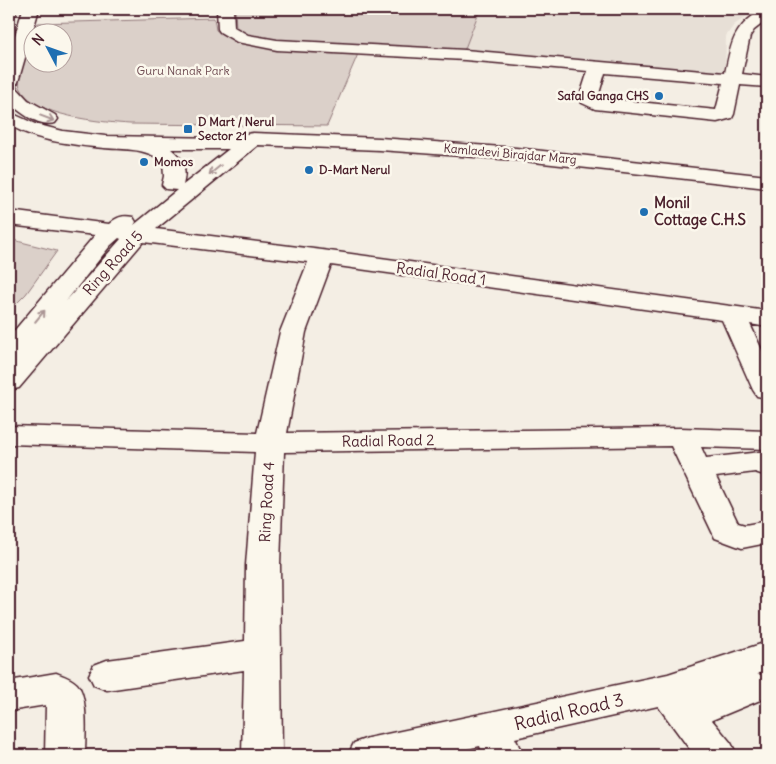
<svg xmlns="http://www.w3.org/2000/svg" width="776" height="764" font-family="Delius,sans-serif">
<rect width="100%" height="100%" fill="#f4eee4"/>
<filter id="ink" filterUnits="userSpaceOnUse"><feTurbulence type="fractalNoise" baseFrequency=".02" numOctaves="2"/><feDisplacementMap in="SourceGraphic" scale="10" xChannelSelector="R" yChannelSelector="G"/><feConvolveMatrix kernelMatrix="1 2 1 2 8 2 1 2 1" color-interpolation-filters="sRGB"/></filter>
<g filter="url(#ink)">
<!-- built -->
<path fill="#e7dfd6" d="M 480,9 L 757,9 L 734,25 L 726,36 L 725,73 L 464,51 Z"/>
<!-- green -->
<path fill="#dbd0c9" stroke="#92787a" d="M 235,9 L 480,9 L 464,51 L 281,41 L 250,36 L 236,28 Z
M 214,18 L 216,30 C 243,54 321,51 358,54 L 327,126 L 130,124 C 103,122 32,117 20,87 C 16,77 29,50 32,39 L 32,62 L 62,62 L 62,32 L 35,32 L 38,23 Z
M 9,239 L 57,251 L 26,294 L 9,311 Z"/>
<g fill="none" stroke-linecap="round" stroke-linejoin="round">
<!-- minor casing -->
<g stroke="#4a1f2b" stroke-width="3">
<path id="minor" d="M 9,9 L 18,9 L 14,14 L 9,16 Z
M 23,9 L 39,9 L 18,82 L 15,86 L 28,100 L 55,115 L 58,119 L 55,123 C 39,127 20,113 9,102 L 9,55 Z
M 217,9 L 233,9 L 234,27 L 248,35 L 277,40 L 465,50 L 725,73 C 731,48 731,32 754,15 C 758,12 761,9 767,9 L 767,20 L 754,30 L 750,36 L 742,74 L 767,77 L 767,87 L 740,85 L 734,114 L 732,118 L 717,122 L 595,109 L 582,103 L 579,99 L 588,71 L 465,60 L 277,50 L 237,42 L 220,32 L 218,29 ZM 605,73 L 723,83 L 716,110 L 600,98 L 598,97 Z
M 9,112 L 35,124 L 63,131 L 105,136 L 220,138 L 253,133 L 380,138 L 516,148 L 767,176 L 767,188 L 516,160 L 380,150 L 258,145 L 156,229 L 322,250 L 767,311 L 767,327 L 750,324 L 767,361 L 767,398 L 757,396 L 753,390 L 722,320 L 331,265 L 306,332 L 287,433 L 681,428 L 767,431 L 767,449 L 701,447 L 706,458 L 761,452 L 767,454 L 767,476 L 755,472 L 716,477 L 738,523 L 745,525 L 767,521 L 767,543 L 742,548 L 715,538 L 671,446 L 284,452 L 280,565 L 282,755 L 242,755 L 244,670 L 107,690 L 94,685 L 89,675 L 94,665 L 107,660 L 245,641 L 246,565 L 255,452 L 9,444 L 9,426 L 257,433 L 280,332 L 308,262 L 143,242 L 19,388 L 9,390 L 9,365 L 13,361 L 9,362 L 9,337 L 95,235 L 9,225 L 9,211 L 109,224 C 117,217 122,215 133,217 L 136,222 L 134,225 L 177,190 L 166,189 L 162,185 L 164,176 L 163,162 C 145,147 125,150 104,148 C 91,147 77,145 65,143 C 46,141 25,134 9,125 ZM 171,149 L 229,149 L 183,185 C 187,170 184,159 171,149 ZM 119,238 L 121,239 L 66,301 L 110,246 Z
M 767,642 L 767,670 L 757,674 L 765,676 C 768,683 768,691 765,698 L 712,720 L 731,743 L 737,755 L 694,755 L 658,706 L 515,738 L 523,755 L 483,755 L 480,746 L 441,755 L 348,755 L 354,743 L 368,738 L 668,674 Z
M 56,673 C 64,676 71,678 77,684 C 89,697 85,738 85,755 L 45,755 L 46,705 L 9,711 L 9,681 Z"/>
</g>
<!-- minor -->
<use href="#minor" fill="#fbf7ec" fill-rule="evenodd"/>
</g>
<!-- one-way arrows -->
<defs><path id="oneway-shaft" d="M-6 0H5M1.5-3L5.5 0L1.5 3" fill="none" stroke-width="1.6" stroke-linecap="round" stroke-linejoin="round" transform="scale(1.25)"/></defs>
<g stroke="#ab9695">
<use href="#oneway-shaft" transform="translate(47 118) rotate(21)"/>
<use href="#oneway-shaft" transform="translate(215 170) rotate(141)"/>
<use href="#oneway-shaft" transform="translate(40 316) rotate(-50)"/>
</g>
</g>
<!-- markers -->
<g fill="#1f6fb2" stroke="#fbf7ec" stroke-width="2">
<circle cx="659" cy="96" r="5"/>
<rect x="183" y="124" width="10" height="10" rx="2.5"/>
<circle cx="144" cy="162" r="5"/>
<circle cx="309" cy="170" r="5"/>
<circle cx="644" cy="212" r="5"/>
</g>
<g text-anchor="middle" stroke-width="5" stroke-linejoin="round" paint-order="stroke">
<!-- far-park labels -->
<g font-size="12" fill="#6e4b52" stroke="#fbf7ec">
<text x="183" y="75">Guru Nanak Park</text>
</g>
<!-- far-poi labels -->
<g font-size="12" font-weight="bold" fill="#4a1f2b" stroke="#fbf7ec" text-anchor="start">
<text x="649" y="100" text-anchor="end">Safal Ganga CHS</text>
<text x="198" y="126">D Mart / Nerul<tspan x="198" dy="14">Sector 21</tspan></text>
<text x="154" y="166">Momos</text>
<text x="319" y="174">D-Mart Nerul</text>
</g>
<!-- far-street labels -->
<g font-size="12" fill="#4a1f2b" stroke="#fbf7ec">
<text transform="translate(510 154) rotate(5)" y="4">Kamladevi Birajdar Marg</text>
</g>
<!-- poi labels -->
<g font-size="15" font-weight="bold" fill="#4a1f2b" stroke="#fbf7ec" text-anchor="start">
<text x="654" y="208">Monil<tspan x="654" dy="17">Cottage C.H.S</tspan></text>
</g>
<!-- street labels -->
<g font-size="15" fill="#4a1f2b" stroke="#fbf7ec">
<text transform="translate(113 263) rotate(-48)" y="5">Ring Road 5</text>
<text transform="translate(441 274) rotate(8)" y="5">Radial Road 1</text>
<text transform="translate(388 441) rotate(-1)" y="5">Radial Road 2</text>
<text transform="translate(267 502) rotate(-87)" y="5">Ring Road 4</text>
</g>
<!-- near-street labels -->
<g font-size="18" fill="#4a1f2b" stroke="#fbf7ec">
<text transform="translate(569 712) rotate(-13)" y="6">Radial Road 3</text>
</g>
</g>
<!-- margin -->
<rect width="776" height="764" fill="none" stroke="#fbf7ec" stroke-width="30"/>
<rect x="15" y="15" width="746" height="734" fill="none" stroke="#4a1f2b" stroke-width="2" filter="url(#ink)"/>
<!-- north arrow -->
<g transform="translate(48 48) rotate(311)"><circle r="24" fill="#fbf7ec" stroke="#b4a19f"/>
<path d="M0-4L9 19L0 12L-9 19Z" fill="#1f6fb2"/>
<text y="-8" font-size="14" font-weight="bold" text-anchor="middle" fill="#4a1f2b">N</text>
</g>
</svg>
